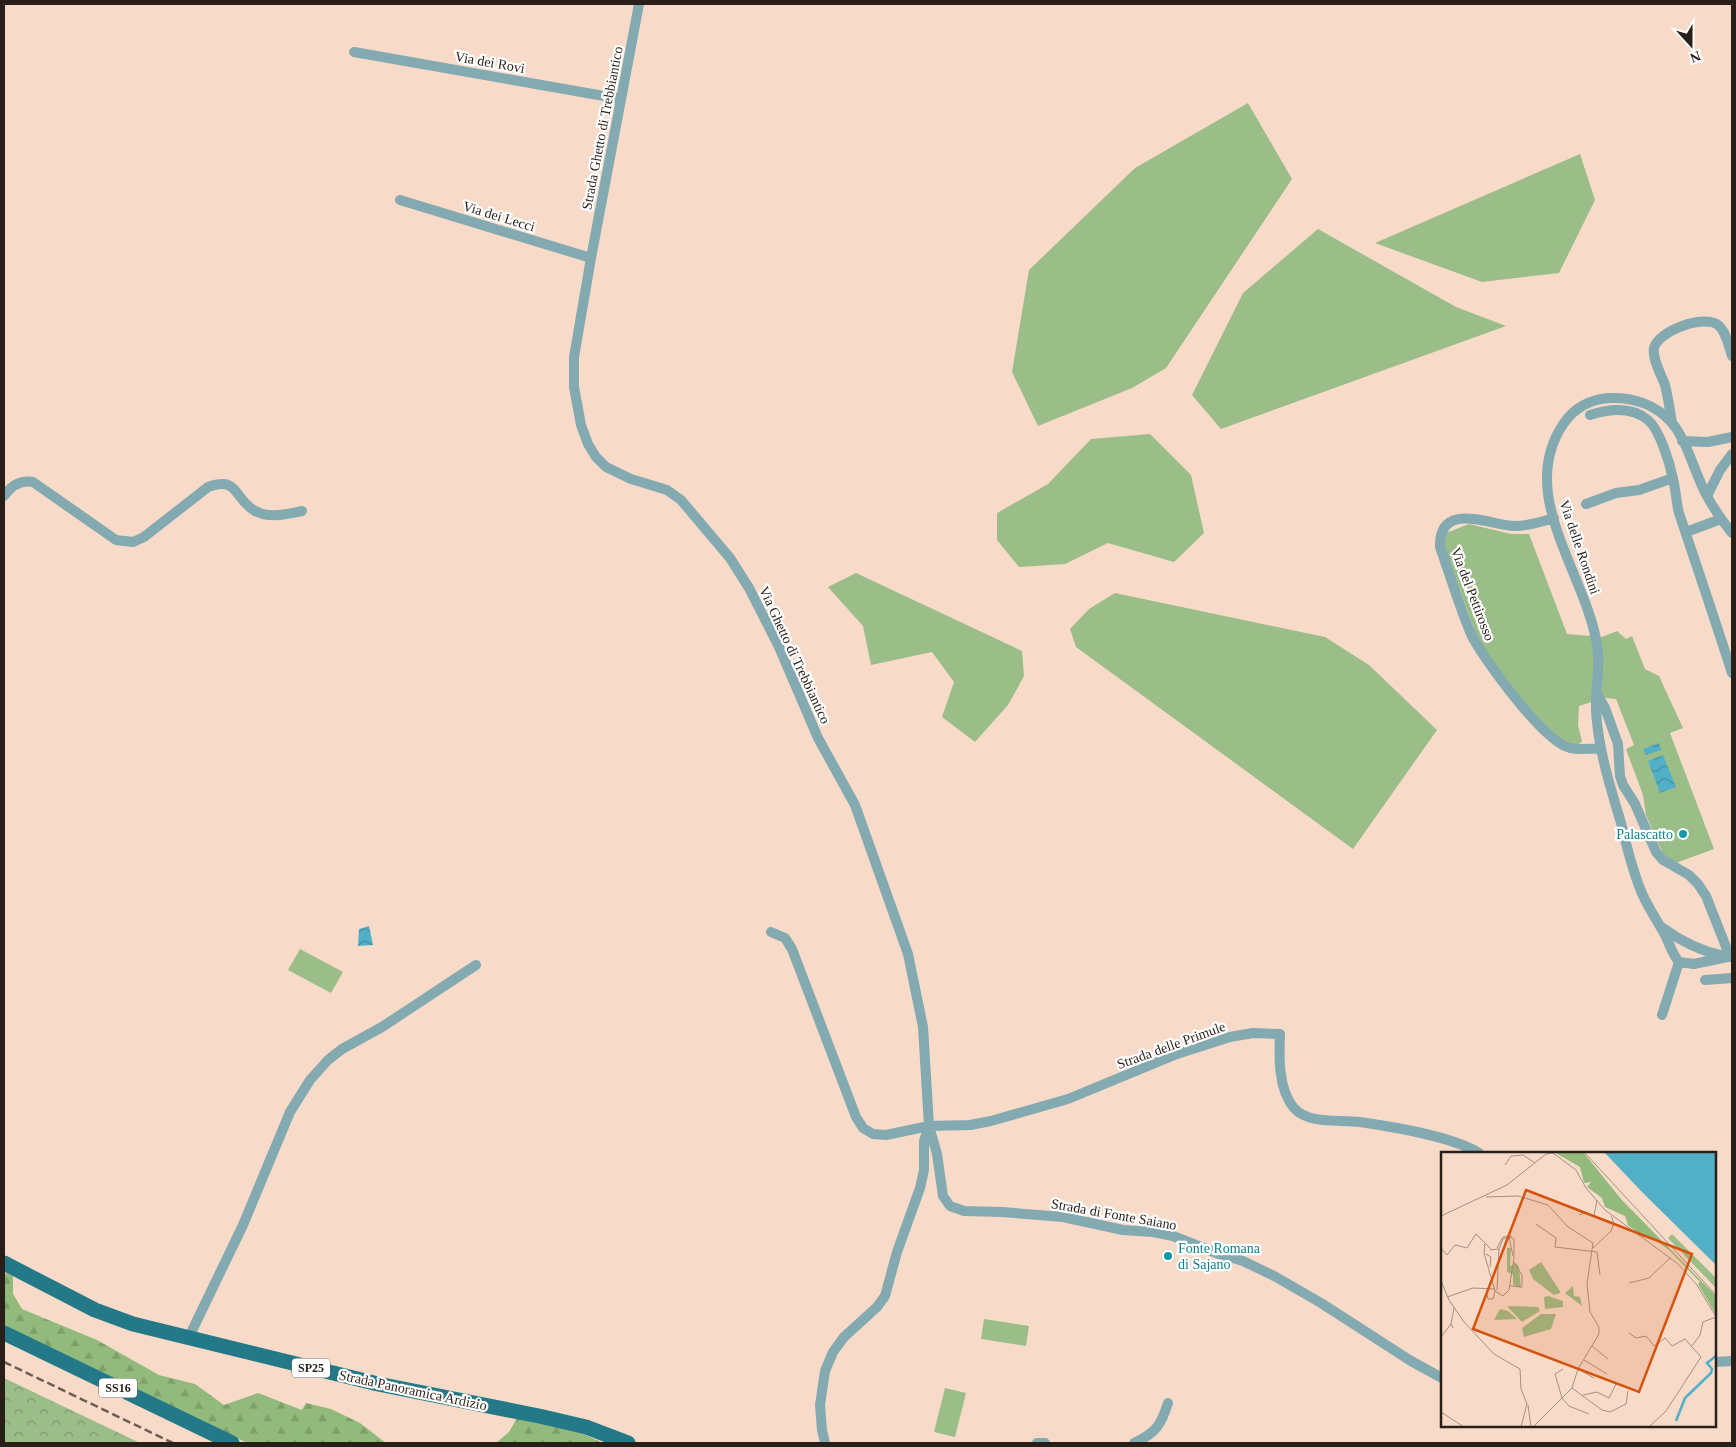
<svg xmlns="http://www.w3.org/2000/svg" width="1736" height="1447" font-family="Georgia,serif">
<defs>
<pattern id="forest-firs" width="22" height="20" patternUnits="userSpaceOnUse" patternTransform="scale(1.25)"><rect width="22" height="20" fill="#92ba7c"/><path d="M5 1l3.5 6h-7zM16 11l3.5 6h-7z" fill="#7e9f6a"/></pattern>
<pattern id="park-crowns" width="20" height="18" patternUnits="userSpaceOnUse" patternTransform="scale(1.25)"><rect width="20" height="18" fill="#9bbd88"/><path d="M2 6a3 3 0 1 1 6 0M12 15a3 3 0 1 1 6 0" fill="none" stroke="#7e996e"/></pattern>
<pattern id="water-waves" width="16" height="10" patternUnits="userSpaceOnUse" patternTransform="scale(1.25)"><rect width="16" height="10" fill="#51afc8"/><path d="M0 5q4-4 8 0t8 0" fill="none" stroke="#438ea1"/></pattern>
</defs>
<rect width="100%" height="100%" fill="#f7dbc8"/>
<!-- grass -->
<path fill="#9bbd88" d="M 1248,103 L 1292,179 L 1166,368 L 1132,388 L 1038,426 L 1012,372 L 1029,270 L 1135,168 Z
M 1580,154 L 1595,200 L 1559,273 L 1482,282 L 1375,243 Z
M 1318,229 L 1456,307 L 1506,326 L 1221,429 L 1192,395 L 1243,293 Z
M 1150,434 L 1191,475 L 1204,533 L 1174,562 L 1108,543 L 1065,564 L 1019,567 L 997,540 L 997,513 L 1048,484 L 1091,439 Z
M 1469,524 L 1511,534 L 1529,534 L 1567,634 L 1602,637 L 1617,631 L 1626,639 L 1632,636 L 1645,669 L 1659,676 L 1683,728 L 1670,733 L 1714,849 L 1676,863 L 1667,858 L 1662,852 L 1646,815 L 1643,795 L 1626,749 L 1634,745 L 1616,699 L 1604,698 L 1579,706 L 1578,725 L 1582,741 L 1577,746 L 1560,741 L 1540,723 L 1481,648 L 1444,546 L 1446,533 Z
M 856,573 L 1022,651 L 1024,676 L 1008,705 L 975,742 L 942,717 L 954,682 L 932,652 L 871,665 L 863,626 L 828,587 Z
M 1115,593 L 1325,637 L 1369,665 L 1437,730 L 1353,849 L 1076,647 L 1070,629 L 1089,609 Z
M 300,949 L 343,972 L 331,993 L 288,970 Z
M 984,1319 L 1029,1326 L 1026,1346 L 981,1339 Z
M 945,1388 L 966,1393 L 955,1437 L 934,1432 Z"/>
<!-- forest -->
<path fill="url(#forest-firs)" d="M 4,1272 L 13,1276 L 13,1294 L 22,1309 L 97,1340 L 159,1375 L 195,1384 L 224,1405 L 258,1393 L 302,1410 L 306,1403 L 331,1409 L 360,1423 L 386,1443 L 247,1443 L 4,1325 Z
M 517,1418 L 583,1434 L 603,1443 L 496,1443 L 509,1432 Z"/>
<!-- park -->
<path fill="url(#park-crowns)" d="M 4,1378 L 140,1443 L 4,1443 Z"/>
<!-- water -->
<path fill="url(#water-waves)" d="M 1659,743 L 1661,750 L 1646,755 L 1643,749 Z
M 1663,755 L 1676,787 L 1660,793 L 1648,761 Z
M 369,926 L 373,945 L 358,946 L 359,929 Z"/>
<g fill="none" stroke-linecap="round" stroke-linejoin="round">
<!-- minor -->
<path stroke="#83a9b1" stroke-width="10" d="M 639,4 L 591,258 L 574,357 L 574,387 L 581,425 L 588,444 L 596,457 L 606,467 L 631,479 L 667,490 L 681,500 L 730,558 L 749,588 L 779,647 L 818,738 L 855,805 L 908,954 L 923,1027 L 929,1126 L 937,1154 L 943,1196 L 950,1206 L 964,1211 L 1002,1212 L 1063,1217 L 1123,1230 L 1153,1232 L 1173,1236 L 1219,1254 L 1243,1261 L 1276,1277 L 1321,1303 L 1411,1361 L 1442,1378
M 354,52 L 621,99
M 400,200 L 591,258
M 1590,415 C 1609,409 1631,406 1648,420 C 1660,430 1670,464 1673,479 C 1676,490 1676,502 1679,513 C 1697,567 1715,620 1732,673
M 1672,423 C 1670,410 1668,397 1665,385 C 1661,374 1652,359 1654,348 C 1658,331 1704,314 1718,325 C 1726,331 1729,347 1732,356
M 1682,441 L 1708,442 L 1732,437
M 4,496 C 11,486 21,480 33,482 L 116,540 L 133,542 L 144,537 L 208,487 C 239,476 233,498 255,511 C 270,519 287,514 302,511
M 1707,496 L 1720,470 L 1732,454
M 1586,504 L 1616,493 L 1639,490 L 1673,478
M 1554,518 C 1541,522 1528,526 1515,526 C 1489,525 1439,500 1440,547 C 1450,575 1459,606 1471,634 C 1483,659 1544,742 1570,748 C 1580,750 1591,749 1601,748
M 1686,532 L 1721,519
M 1732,533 C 1723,522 1714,509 1707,496 C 1695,475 1687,439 1671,422 C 1655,404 1632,397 1609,398 C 1591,399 1574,408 1564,423 C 1515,494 1586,573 1597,645 C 1601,667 1595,689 1596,710 C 1598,749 1610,786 1621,823 C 1626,844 1631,865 1639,886 C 1645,903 1655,917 1664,933 C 1669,942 1672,954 1679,962 L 1694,964 L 1732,956
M 1597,694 L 1605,708 L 1618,744 L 1620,776 L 1623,785 L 1635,804 L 1656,852 L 1663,860 L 1689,875 L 1698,884 L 1706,896 L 1730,957
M 1663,928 C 1682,942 1700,951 1724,956
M 771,932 L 785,938 L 792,949 L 856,1117 L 863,1128 L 873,1134 L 886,1135 L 929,1126 L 970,1125 L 991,1121 L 1068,1099 L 1177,1054 L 1230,1037 L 1253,1033 L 1280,1034 C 1279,1057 1278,1089 1294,1108 C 1309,1125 1340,1119 1360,1122 C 1394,1127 1451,1136 1479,1153
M 1705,980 L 1732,978
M 1662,1015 L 1679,962
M 189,1337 L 243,1225 L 290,1112 L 310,1080 L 328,1060 L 342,1049 L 382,1027 L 476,965
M 1715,1362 L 1732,1361
M 825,1443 L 822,1430 L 820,1405 L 825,1371 L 833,1352 L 844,1337 L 877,1307 L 885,1296 L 897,1252 L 920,1188 L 924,1170 L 924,1141 L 929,1126
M 1037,1443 L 1045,1443
M 1134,1443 C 1156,1433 1161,1425 1168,1403"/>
<!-- primary -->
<path stroke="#237987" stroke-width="15" d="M 4,1263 L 95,1310 L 133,1324 L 378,1384 L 539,1416 L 586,1427 L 628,1443
M 4,1333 L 232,1443"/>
<!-- rail -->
<path stroke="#6d5d52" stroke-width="2.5" stroke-dasharray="8 4" stroke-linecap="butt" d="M 4,1362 L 173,1443"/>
</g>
<!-- markers -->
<g fill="#0f9aa8" stroke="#fff" stroke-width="2">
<circle cx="1683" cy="834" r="5"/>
<circle cx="1168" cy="1256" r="5"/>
</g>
<g text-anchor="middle" stroke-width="4.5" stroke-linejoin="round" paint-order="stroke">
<!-- shield labels -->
<g fill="#fff" stroke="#69625d" stroke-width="1">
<rect x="292" y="1358.5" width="38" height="19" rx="4"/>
<rect x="99" y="1378.5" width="38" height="19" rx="4"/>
</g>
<g font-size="12" font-weight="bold" fill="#291f18">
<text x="311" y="1372">SP25</text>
<text x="118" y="1392">SS16</text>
</g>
<!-- street labels -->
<g font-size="14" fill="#291f18" stroke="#fff">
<text transform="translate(490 62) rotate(10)" y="5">Via dei Rovi</text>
<text transform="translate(602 128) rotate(-79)" y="5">Strada Ghetto di Trebbiantico</text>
<text transform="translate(499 216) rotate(17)" y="5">Via dei Lecci</text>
<text transform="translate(1580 547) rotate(71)" y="5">Via delle Rondini</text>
<text transform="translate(1473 594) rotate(69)" y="5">Via del Pettirosso</text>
<text transform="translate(795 655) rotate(65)" y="5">Via Ghetto di Trebbiantico</text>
<text transform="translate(1171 1045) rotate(-20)" y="5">Strada delle Primule</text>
<text transform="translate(1114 1214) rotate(10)" y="5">Strada di Fonte Saiano</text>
<text transform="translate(413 1390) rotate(12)" y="5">Strada Panoramica Ardizio</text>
</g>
<!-- culture labels -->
<g font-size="14" fill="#0d838f" stroke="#fff" text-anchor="end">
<text x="1673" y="839">Palascatto</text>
<text x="1178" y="1253" text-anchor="start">Fonte Romana<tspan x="1178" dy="16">di Sajano</tspan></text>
</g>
</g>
<!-- overview -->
<g transform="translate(1441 1152)">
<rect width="275" height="275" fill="#f7dbc8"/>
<path d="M 66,96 L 70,96 L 69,114 L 75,111 L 78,115 L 80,136 L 72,133 L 72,122 L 66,120 ZM 100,110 L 119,139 L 119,141 L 113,143 L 92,127 L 88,118 ZM 132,134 L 133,144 L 139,145 L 141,154 L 124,141 ZM 107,144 L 122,149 L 122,155 L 104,157 L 103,145 ZM 66,154 L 97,155 L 99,159 L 81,170 ZM 59,157 L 67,159 L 76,167 L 53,168 ZM 100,162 L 115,162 L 110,177 L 83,185 L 81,176 Z" fill="#9bbd88"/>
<path d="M 113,0 L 142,0 L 180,47 L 275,144 L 275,163 L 257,132 L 259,130 L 228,98 L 213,87 L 202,85 L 187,73 L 184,64 L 164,55 L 161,46 L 146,35 L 150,30 L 143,31 L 139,15 Z" fill="#92ba7c"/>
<path d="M 231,82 L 275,126 L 275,136 L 227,86 Z" fill="#9bbd88"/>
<path d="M 163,0 L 275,0 L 275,113 L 202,41 Z" fill="#51afc8"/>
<path fill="none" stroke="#51afc8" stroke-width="2.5" d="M 235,269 L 244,246 L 270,221 L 271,217 L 266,211 L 275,204"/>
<path fill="none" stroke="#a59082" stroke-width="1" d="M 143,0 L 275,143M 64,13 L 70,4 L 82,3 L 94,11M 45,45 L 77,44 L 107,53 L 126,74 L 152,91 L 146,132 L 149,160 L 158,175 L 158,182 L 137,217 L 131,236 L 92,275M 138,63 L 143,61 L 153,64 L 156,48M 0,64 L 66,33 L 105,2 L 112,1 L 135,18 L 145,36 L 164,58 L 237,112 L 256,133 L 275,165M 95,72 L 115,86 L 114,95 L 156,100 L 159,123M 68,85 L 72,104M 44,92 L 43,101 L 54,139 L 62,144 L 68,138 L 73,106 L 73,87 L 68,85M 0,96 L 6,103 L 14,93 L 26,96 L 35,82 L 51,98M 56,96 L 62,85 L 71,84M 152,96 L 170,79 L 173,71 L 170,64M 49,98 L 58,97 L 62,87 L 68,85M 45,102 L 50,105 L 49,115M 0,129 L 8,148 L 23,170 L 53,202 L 79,217 L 80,237 L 86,252 L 80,275M 188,131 L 208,126 L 229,106M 69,134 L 81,135 L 81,123 L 73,110M 56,138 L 58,97M 46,143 L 47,147 L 52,147 L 54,139M 6,145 L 32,136 L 54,137M 12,176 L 10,172 L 13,156M 188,181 L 195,186 L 205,184 L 213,194 L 224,186 L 231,194 L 244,187 L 260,205 L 225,259 L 208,275M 0,185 L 10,172M 151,194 L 167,207M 251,194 L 259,183 L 262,170 L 275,165M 143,208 L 166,222M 122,217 L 114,222 L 121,246 L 128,254 L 148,262M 137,217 L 153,226M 131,236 L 161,258 L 169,260 L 185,252 L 187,239M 142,243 L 156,240 L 168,246 L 175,232M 87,253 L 90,275M 0,260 L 23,275"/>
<path fill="#d5530d" fill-opacity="0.15" stroke="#d5530d" stroke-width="2.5" d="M 85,38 L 251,102 L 198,240 L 32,177 Z"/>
<rect width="275" height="275" fill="none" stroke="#291f18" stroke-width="2.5"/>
</g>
<!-- border -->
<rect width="1736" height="1447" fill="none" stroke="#291f18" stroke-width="10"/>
<!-- north arrow -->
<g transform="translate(1691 45) rotate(159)" stroke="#ffffff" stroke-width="4" paint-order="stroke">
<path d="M0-4L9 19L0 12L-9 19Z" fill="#291f18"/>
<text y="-8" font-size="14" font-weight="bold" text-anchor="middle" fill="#291f18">N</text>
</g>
</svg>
